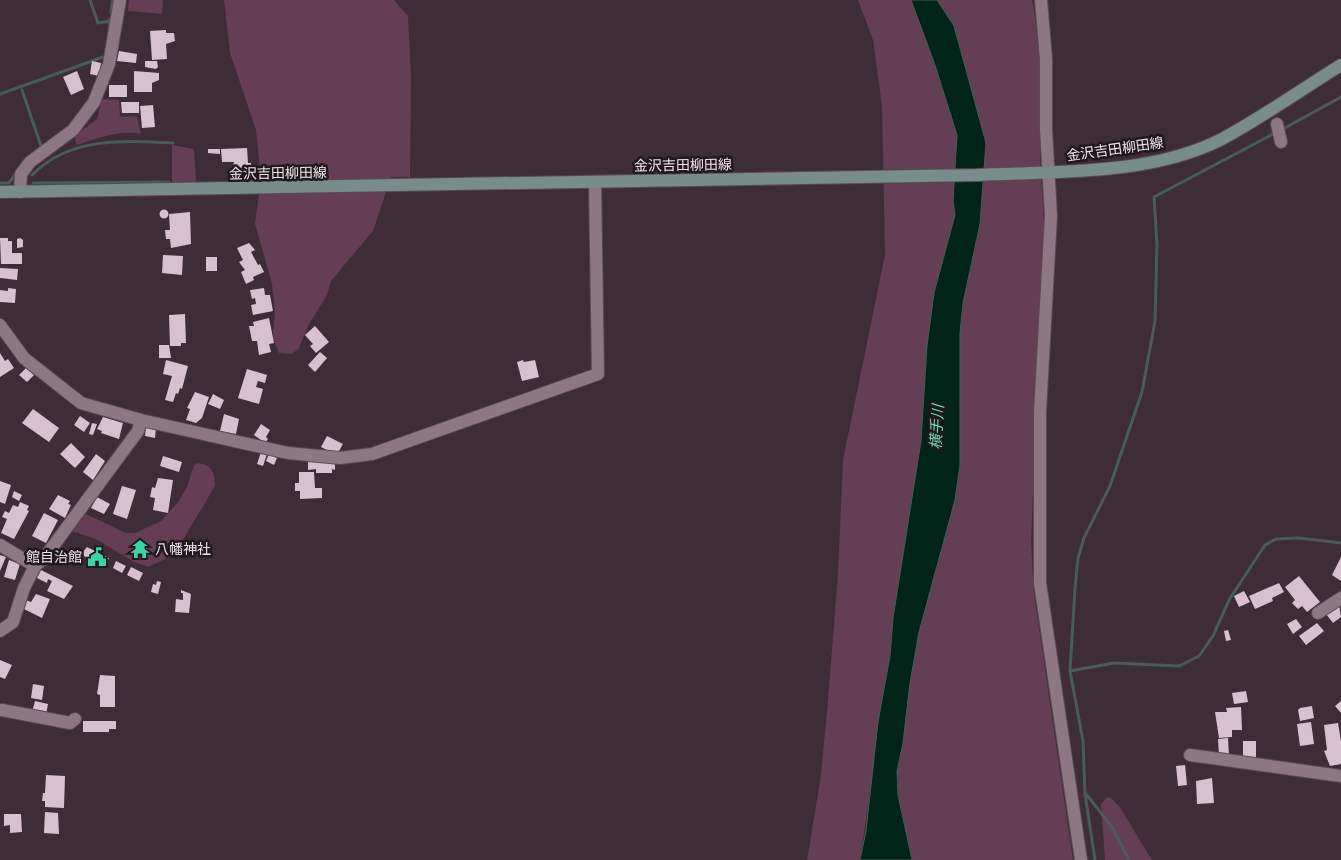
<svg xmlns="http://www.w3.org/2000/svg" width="1341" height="860" font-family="'Fira Sans Condensed','Noto Sans JP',sans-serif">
<rect width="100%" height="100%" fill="#3e2c37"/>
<!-- green -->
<path fill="#633e54" d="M 129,0 L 163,0 L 162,14 L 128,11 Z
M 224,0 L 394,0 L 408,16 L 411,77 L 410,177 L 391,177 L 373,231 L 331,281 L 327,295 L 309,324 L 299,348 L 292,354 L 279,353 L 273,338 L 275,311 L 272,284 L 255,224 L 261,178 L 256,130 L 230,53 Z
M 858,0 L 911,0 L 935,65 L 957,135 L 953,201 L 955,215 L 934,293 L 927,346 L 921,441 L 860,860 L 807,860 L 821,775 L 828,700 L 838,574 L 843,460 L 885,255 L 882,106 L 873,40 Z
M 937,0 L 1032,0 L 1033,4 L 1041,61 L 1040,157 L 1044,225 L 1031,542 L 1034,594 L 1073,860 L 912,860 L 898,795 L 897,771 L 903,743 L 910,683 L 919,632 L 955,500 L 960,465 L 960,333 L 963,303 L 980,224 L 986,143 L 954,26 Z
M 102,99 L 119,100 L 120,117 L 137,116 L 141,134 C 121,129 95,139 76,145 L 75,136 L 97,119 Z
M 172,145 L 194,149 L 196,183 L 172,183 Z
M 198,463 C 212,465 215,473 215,486 L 174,555 L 148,567 L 134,562 L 96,539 L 72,531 L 80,517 L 86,514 L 126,533 L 135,533 L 161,521 L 179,501 L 187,487 L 194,465 Z
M 1110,797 L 1119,806 L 1152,860 L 1105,860 L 1101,804 L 1106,798 Z"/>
<!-- water -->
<path fill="#002418" stroke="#485d57" d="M 911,0 L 937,0 L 954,26 L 986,143 L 980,224 L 963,303 L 960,333 L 960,465 L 955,500 L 919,632 L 910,683 L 903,743 L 897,771 L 898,795 L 912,860 L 860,860 L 866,831 L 878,722 L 890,656 L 893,618 L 921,441 L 927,346 L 934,293 L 955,215 L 953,201 L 957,135 L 935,65 Z"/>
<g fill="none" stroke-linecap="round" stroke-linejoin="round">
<!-- stream -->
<path stroke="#485d57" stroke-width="3" d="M 90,0 L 98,23 L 110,21
M 111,12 L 113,0
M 109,31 L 110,19
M 22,90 L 41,146
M 0,94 L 103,57
M 1283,129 L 1341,97
M 32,175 C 69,137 124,140 173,143
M 0,183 L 9,183 L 16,173
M 33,183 L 169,182
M 1070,671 L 1114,663 L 1179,666 L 1199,656 L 1213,636 L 1229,600 L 1265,545 L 1276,539 L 1299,538 L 1341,543
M 1086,794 L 1112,827 L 1129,860
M 1095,860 L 1085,794 L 1083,741 L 1070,671 L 1075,589 L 1078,558 L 1084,538 L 1110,486 L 1142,392 L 1155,321 L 1157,245 L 1154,197 L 1275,133"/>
</g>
<!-- building -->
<path fill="#d8c1ce" d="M 166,30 L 166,33 L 174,33 L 175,41 L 166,44 L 167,59 L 152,60 L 150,31 Z
M 119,51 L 137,54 L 136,63 L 117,61 Z
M 92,61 L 101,63 L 99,76 L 90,74 Z
M 145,61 L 157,61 L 158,67 L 156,69 L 145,67 Z
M 77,71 L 84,89 L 71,95 L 63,77 Z
M 134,71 L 159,73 L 159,80 L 152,83 L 152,92 L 134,92 Z
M 109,85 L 127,85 L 127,97 L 109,97 Z
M 121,102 L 139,102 L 139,113 L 122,113 Z
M 153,105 L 155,127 L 142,128 L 140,106 Z
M 247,148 L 248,163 L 251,163 L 252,172 L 236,174 L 235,172 L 232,172 L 234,162 L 222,162 L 221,149 Z
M 208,149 L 220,149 L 220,154 L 208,153 Z
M159.5 214a4.5 4.5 0 1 1 9 0a4.5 4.5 0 1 1-9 0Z
M 190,212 L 191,244 L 171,248 L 170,239 L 166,239 L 165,230 L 170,230 L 169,214 Z
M 0,238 L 8,238 L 8,241 L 12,241 L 12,253 L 22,253 L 22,264 L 1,264 Z
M 20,238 L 23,240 L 23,247 L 17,248 L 17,239 Z
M 249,243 L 255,250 L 251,252 L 258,265 L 260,264 L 264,272 L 253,277 L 254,280 L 246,284 L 241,272 L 245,270 L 239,262 L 243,260 L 237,248 Z
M 163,255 L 183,256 L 182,275 L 162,273 Z
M 206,257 L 217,257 L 217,271 L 206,271 Z
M 0,268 L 18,269 L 17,280 L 0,278 Z
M 8,288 L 16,289 L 15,303 L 0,302 L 0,290 L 8,291 Z
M 264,288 L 265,295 L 270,295 L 273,311 L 253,315 L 251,305 L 256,304 L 255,298 L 252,299 L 250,290 Z
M 185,314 L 186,343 L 181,343 L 181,346 L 170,346 L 169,315 Z
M 269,318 L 274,343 L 269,344 L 271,352 L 259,355 L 257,341 L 252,341 L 249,326 L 254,326 L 253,322 Z
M 315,326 L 329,342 L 316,353 L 310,346 L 313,344 L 305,335 Z
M 159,345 L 169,345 L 171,358 L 159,358 Z
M 320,352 L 327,358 L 315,372 L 308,365 Z
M 0,353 L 5,361 L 8,359 L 14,368 L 0,377 Z
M 166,360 L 188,366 L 182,389 L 180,388 L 178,394 L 176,393 L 173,402 L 165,400 L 172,376 L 163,374 Z
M 523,360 L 524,362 L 535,360 L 539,377 L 522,381 L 517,362 Z
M 26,368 L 34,375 L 27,382 L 19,375 Z
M 247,369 L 267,375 L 265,383 L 258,381 L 256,387 L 263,389 L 259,404 L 238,398 Z
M 195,392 L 209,397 L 202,418 L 196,423 L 186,420 L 190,409 L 187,408 Z
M 213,394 L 224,400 L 220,409 L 208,404 Z
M 33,409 L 59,428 L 49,442 L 22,423 Z
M 224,414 L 239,419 L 236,434 L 220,431 Z
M 80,416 L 90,423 L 84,432 L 74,425 Z
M 103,417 L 123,423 L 119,439 L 101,433 L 102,431 L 97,429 Z
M 92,423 L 97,424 L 93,435 L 89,434 Z
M 261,424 L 270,430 L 266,437 L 268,439 L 265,443 L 254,435 Z
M 146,426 L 156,428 L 155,438 L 145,436 Z
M 327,436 L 343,444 L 339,451 L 329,451 L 321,447 Z
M 71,443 L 85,457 L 75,468 L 60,454 Z
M 261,452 L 267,454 L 263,466 L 257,464 Z
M 96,454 L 105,461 L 93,480 L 83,472 Z
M 269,454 L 277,458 L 274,465 L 266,461 Z
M 163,456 L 182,462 L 179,472 L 160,466 Z
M 308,462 L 335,463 L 335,470 L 332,469 L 332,473 L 316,473 L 316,469 L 308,470 Z
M 299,472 L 314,472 L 315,488 L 322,488 L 322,498 L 300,499 L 300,491 L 295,491 L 295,483 L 299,483 Z
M 158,478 L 173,480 L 168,513 L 153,510 L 155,498 L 150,497 L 152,487 L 155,488 Z
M 0,481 L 11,485 L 5,504 L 0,502 Z
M 122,486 L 136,490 L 127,519 L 113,514 Z
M 14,491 L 22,495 L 19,501 L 12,497 Z
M 58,495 L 70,501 L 68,504 L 71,505 L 65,518 L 49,509 Z
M 97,497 L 110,504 L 104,514 L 91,508 Z
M 20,502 L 29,506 L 27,510 L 29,511 L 14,539 L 1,533 L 7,519 L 2,517 L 5,511 L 9,513 L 13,505 L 18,507 Z
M 44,513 L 58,520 L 46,543 L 32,536 Z
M 137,544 L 147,548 L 144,554 L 134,550 L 134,545 Z
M 87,547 L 109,558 L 105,566 L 84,556 L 82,553 Z
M 0,555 L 6,557 L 0,571 Z
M 1341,557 L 1341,581 L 1332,575 Z
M 9,560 L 20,564 L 15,580 L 4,577 Z
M 116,561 L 126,566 L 122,573 L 113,568 Z
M 131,567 L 143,573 L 139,581 L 127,575 Z
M 41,570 L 73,586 L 64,599 L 47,591 L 52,581 L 48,579 L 47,583 L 37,578 Z
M 1299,576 L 1320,602 L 1307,612 L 1302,606 L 1298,609 L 1292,603 L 1295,600 L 1285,587 Z
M 157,581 L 161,582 L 158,594 L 151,592 L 153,584 L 156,585 Z
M 1279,583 L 1284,592 L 1272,598 L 1273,601 L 1255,609 L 1249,596 Z
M 181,590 L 191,594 L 189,613 L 175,612 L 176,599 L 183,600 L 183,593 L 181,593 Z
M 1244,591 L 1250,602 L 1239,607 L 1234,596 Z
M 36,594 L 50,599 L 42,618 L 22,608 L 26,600 L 31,602 Z
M 1339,604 L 1341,617 L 1333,623 L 1326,614 Z
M 1296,619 L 1302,627 L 1293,634 L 1287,624 Z
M 1317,623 L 1324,631 L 1306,645 L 1299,636 Z
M 1228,630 L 1231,640 L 1226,641 L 1224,631 Z
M 0,660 L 12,665 L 5,679 L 0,677 Z
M 100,675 L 115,676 L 115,707 L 100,707 L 100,695 L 97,694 Z
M 33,684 L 44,686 L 42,700 L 31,698 Z
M 1246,691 L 1248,702 L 1234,704 L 1232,693 Z
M 35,701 L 48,704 L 46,715 L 32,712 Z
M 1341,701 L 1341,713 L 1335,706 Z
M 1312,706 L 1314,718 L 1300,721 L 1298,710 L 1300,708 Z
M 1241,707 L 1242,730 L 1232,730 L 1232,737 L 1219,738 L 1215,712 L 1227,712 L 1226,708 Z
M 83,721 L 116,721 L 116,729 L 109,729 L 109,732 L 83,732 Z
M 1311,722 L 1314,744 L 1300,746 L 1297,724 Z
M 1338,723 L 1341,741 L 1341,764 L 1330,766 L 1324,751 L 1327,750 L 1324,725 Z
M 1228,738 L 1229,756 L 1219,756 L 1218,739 Z
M 1243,741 L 1256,741 L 1256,759 L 1243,759 Z
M 1185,765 L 1187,785 L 1178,786 L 1176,766 Z
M 46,775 L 65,776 L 64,808 L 45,807 L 45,801 L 42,801 L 43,793 L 45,793 Z
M 1212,778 L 1214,803 L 1197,804 L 1196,781 Z
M 45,812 L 58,813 L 59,834 L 44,833 Z
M 4,814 L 21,814 L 22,832 L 10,833 L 10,825 L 4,826 Z"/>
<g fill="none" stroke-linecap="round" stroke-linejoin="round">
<!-- minor casing -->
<g stroke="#5a4a53" stroke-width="14">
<path id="minor" d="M 1041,0 L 1046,59 L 1046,129 L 1051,216 L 1040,412 L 1040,583 L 1081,860
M 1277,124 L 1281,142
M 20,192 L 21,174 L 30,162 L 73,130 L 94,102 L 109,64 L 120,0
M 0,325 L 24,358 L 81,403 L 141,420 L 288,453 L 340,458 L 372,454 L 598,374 L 595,182
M 0,545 L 35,566
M 1318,613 L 1341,598
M 0,631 L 13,622 L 24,588 L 35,566 L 45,557 L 138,431 L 141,420
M 2,710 L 70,723 L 75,719
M 1190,755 L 1341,776"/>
</g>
<!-- secondary casing -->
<g stroke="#5a4a53" stroke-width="14">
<path id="secondary" d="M 0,192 L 976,175 C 1055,171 1150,176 1222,139 C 1263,117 1302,89 1341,65"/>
</g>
<!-- minor -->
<use href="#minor" stroke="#8d7783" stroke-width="12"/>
<!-- secondary -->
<use href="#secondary" stroke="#788c89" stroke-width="12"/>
</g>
<!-- icons -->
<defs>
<g id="temple-bare" transform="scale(1.5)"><path d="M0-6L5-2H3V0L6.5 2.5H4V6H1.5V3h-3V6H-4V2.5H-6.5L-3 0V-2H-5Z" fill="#3ad4a5" stroke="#20181c" stroke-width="2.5" paint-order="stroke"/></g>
<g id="civic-bare" transform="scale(1.5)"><path d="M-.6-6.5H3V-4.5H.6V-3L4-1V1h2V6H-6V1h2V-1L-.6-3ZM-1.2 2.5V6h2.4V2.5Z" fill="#3ad4a5" stroke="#20181c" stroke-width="2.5" paint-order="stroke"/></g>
</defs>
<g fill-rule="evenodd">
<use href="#temple-bare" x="140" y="549"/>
<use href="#civic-bare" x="97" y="557"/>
</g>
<g text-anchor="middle" stroke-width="5" stroke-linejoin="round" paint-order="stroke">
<!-- street labels -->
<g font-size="14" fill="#efe3e9" stroke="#20181c">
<text transform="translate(1115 149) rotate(-8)" y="5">金沢吉田柳田線</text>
<text transform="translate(683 165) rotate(-1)" y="5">金沢吉田柳田線</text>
<text transform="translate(278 173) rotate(-1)" y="5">金沢吉田柳田線</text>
</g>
<!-- poi labels -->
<g font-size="14" fill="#efe3e9" stroke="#20181c" text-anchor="start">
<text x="155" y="554">八幡神社</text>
<text x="82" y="562" text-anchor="end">館自治館</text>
</g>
<!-- water labels -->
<g font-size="15" font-style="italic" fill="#6dd9b2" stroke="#20181c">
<text transform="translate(937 427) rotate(-87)" y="5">横手川</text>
</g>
</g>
</svg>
